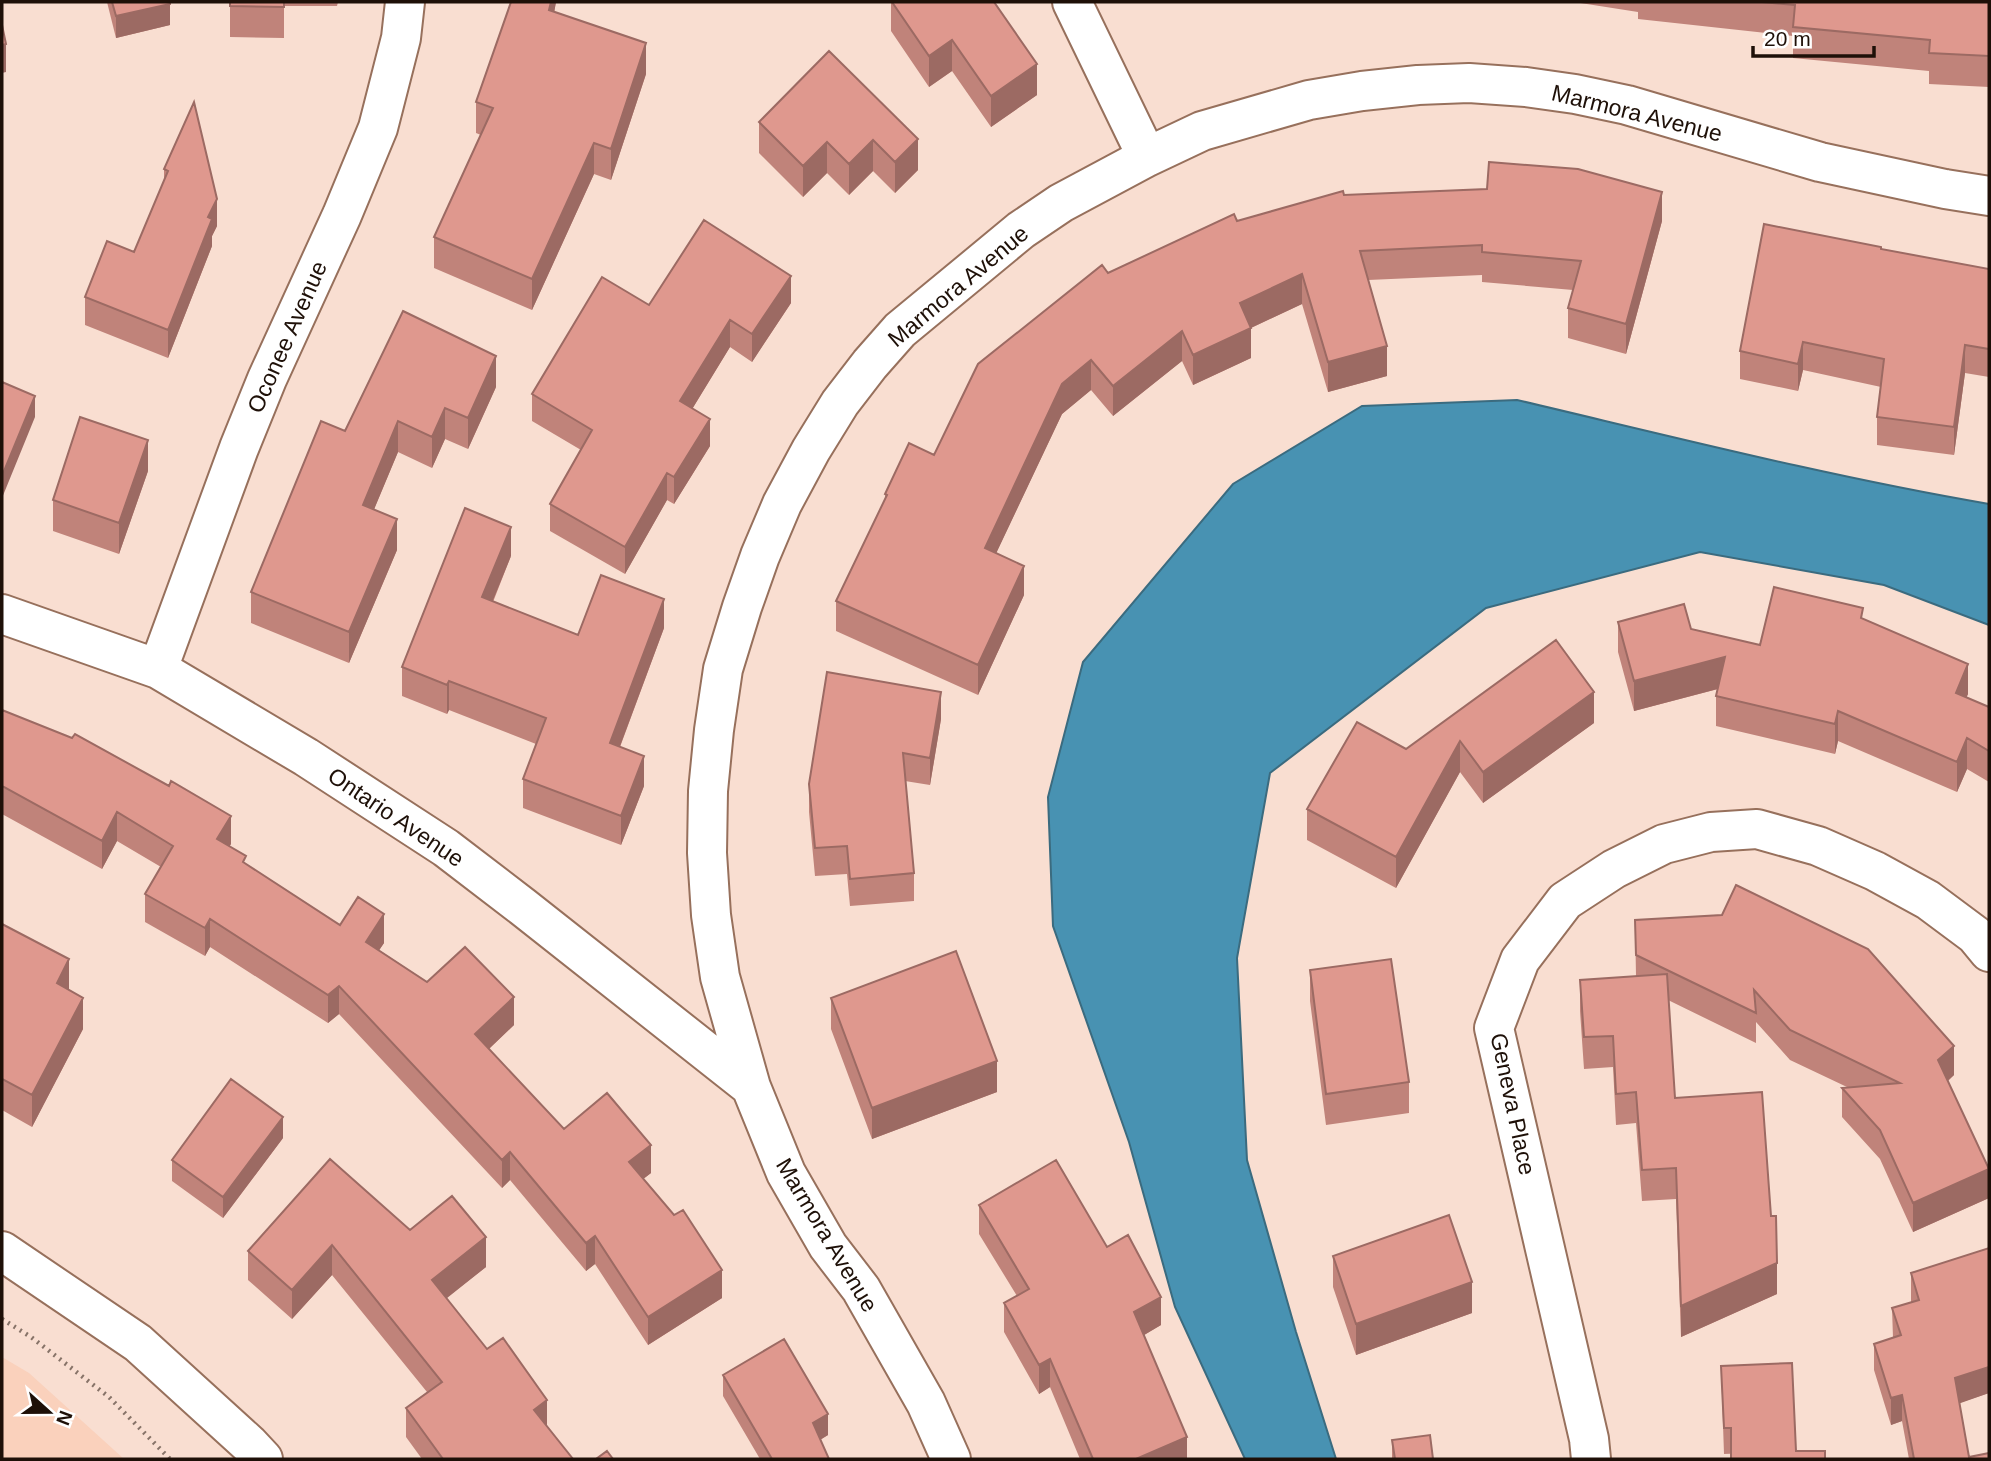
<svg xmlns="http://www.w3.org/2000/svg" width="1991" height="1461" font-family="Arial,sans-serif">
<rect width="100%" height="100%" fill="#f9ded1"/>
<!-- built -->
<path fill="#fad1bc" d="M 2,1357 L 29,1373 L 124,1459 L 2,1459 Z"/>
<!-- water -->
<path fill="#4892b2" stroke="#3b6b7f" stroke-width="2" d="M 1517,400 C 1674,437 1831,477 1989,504 L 1989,625 L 1884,585 L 1700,552 L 1486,608 L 1270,773 L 1237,958 L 1247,1160 L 1296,1332 L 1336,1459 L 1245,1459 L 1175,1307 L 1129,1142 L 1053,926 L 1048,797 L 1083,662 L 1233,484 L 1362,406 Z"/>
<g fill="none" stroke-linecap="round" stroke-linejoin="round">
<!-- minor casing -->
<g stroke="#97705c" stroke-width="42">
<path id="minor" d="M 1072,2 L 1147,157
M 2,614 L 158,669 L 306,757 L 446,848 L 523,907 L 751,1087
M 158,669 L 239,448 L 267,379 L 342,215 L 378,128 L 401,38 L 405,2
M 2,1251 L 138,1343 L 249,1444 L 263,1459
M 951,1459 L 926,1403 L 861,1289 L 828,1246 L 786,1173 L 751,1087 L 720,977 L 711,915 L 707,853 L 708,791 L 714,730 L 723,669 L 742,607 L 760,556 L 782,504 L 811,450 L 840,403 L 870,364 L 900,330 L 1021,230 L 1061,203 L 1147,157 L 1202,131 L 1309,100 L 1362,91 L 1418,85 L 1469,83 L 1526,87 L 1575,94 L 1627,105 L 1820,162 L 1945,189 L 1989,196
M 1591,1459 L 1589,1439 L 1494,1028 L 1520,960 L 1565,901 L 1614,869 L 1664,844 L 1711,832 L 1757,829 L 1818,846 L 1875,871 L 1928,900 L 1975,935 L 1989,952"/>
</g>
<!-- path -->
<path stroke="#877368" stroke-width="4.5" stroke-dasharray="2 5" stroke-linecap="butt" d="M 2,1319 L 31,1337 L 109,1397 L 170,1459"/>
<!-- minor -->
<use href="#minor" stroke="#fff" stroke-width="38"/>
</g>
<!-- wall -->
<path fill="#c0837a" d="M 107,2 L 170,2 L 170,25 L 116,38 Z
M 230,2 L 338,2 L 337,6 L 284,6 L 284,38 L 230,37 Z
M 556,2 L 554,12 L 646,74 L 611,180 L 594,174 L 532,310 L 434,268 L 434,237 L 481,135 L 476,133 L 476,102 Z
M 891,2 L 994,2 L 1037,95 L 991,127 L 952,71 L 929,87 L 891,31 Z
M 1574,2 L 1989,2 L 1989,87 L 1929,84 L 1929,71 L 1793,58 L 1793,36 L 1638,19 L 1638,12 Z
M 829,51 L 918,170 L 895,193 L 873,171 L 849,195 L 827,173 L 803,197 L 759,153 L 759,122 Z
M 194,102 L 217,226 L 212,236 L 212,246 L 168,358 L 85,325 L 85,297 L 134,252 L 164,181 L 164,169 Z
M 1344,195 L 1662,221 L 1626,354 L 1568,338 L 1568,308 L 1573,290 L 1482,282 L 1482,275 L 1368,280 L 1387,376 L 1328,392 L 1302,304 L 1251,328 L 1251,358 L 1193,385 L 1182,361 L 1113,416 L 1091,390 L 1062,414 L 996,553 L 1024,595 L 978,695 L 836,631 L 836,601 L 885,499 L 885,494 L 934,455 L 1108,273 L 1237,221 Z
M 1881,249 L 1989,269 L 1989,377 L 1965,373 L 1954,455 L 1877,445 L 1877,417 L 1881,387 L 1803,370 L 1798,391 L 1740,379 L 1740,351 Z
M 791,303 L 752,362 L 730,347 L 692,409 L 710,446 L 674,504 L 667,500 L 625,574 L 550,531 L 550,504 L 581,450 L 532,421 L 532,394 L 649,305 Z
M 496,387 L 468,449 L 445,439 L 432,468 L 398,452 L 374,509 L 397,550 L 349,663 L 251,623 L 251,592 L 345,431 Z
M 148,471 L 119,554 L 53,531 L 53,500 Z
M 511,556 L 493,602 L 578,635 L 664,628 L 620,747 L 644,786 L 621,845 L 523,808 L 523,779 L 536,744 L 449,710 L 447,714 L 402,696 L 402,667 Z
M 1863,619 L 1968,694 L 1966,697 L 1989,707 L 1989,782 L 1967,769 L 1957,792 L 1838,741 L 1835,754 L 1716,726 L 1716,696 L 1718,689 L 1634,711 L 1618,652 L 1618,622 L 1691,629 L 1760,645 Z
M 2,710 L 231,844 L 229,846 L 246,864 L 340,925 L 384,943 L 379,950 L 427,982 L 514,1025 L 489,1049 L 564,1129 L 651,1173 L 643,1179 L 722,1298 L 648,1345 L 595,1264 L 586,1271 L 510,1180 L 502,1188 L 339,1014 L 328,1023 L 210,947 L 205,956 L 145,922 L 145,894 L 161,867 L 117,841 L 102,869 L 2,814 Z
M 941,719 L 930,785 L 905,781 L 914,873 L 914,901 L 850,906 L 847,874 L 815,876 L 809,812 L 809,784 Z
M 1594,723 L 1483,803 L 1460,772 L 1396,888 L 1307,840 L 1307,809 L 1406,749 Z
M 1635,920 L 1954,1075 L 1948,1081 L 1989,1198 L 1913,1232 L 1880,1159 L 1842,1117 L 1842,1088 L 1847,1087 L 1790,1060 L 1756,1022 L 1756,1043 L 1668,1000 L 1675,1098 L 1777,1294 L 1681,1337 L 1676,1199 L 1642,1201 L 1636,1123 L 1616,1125 L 1613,1067 L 1584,1069 L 1580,1011 L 1580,980 L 1636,976 Z
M 2,924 L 69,990 L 83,1029 L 32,1127 L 2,1110 Z
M 1310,970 L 1409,1082 L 1409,1113 L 1326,1125 L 1310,1001 Z
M 831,998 L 997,1092 L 872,1139 L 831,1029 Z
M 283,1138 L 223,1218 L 172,1181 L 172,1160 Z
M 979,1205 L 1107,1247 L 1161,1325 L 1144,1335 L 1187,1459 L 1080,1459 L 1050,1387 L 1039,1394 L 1004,1332 L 1004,1303 L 1017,1296 L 979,1234 Z
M 410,1230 L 486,1267 L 446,1298 L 573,1459 L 422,1459 L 406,1437 L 406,1408 L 427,1392 L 332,1275 L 292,1319 L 248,1280 L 248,1251 Z
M 1333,1256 L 1472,1313 L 1356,1355 L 1333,1287 Z
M 1911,1273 L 1989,1393 L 1959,1403 L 1969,1457 L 1989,1459 L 1909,1459 L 1902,1421 L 1891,1425 L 1874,1370 L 1874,1344 L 1893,1338 L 1892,1308 L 1911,1302 Z
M 1721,1366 L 1796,1451 L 1724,1454 Z
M 723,1375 L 828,1435 L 820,1440 L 829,1459 L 760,1459 L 723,1396 Z
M 1392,1440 L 1433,1459 L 1392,1459 Z"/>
<!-- shaded-wall -->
<path fill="#9c6a63" d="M 551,2 L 556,2 L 549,41 L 549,10 Z
M 170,4 L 170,25 L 116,38 L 116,16 Z
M 952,40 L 952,71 L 929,87 L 929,56 Z
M 646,43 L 646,74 L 611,180 L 611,149 Z
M 6,44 L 6,72 L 2,73 L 2,45 Z
M 1037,64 L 1037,95 L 991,127 L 991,96 Z
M 918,139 L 918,170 L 895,193 L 895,162 Z
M 873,140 L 873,171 L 849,195 L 849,164 Z
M 827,142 L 827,173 L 803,197 L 803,166 Z
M 594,143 L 594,174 L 532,310 L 532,279 Z
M 1662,192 L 1662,221 L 1626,354 L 1626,324 Z
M 217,199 L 217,226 L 212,236 L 212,246 L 168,358 L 168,330 L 208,217 Z
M 1302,274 L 1302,304 L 1240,333 L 1240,303 Z
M 791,276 L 791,303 L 752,362 L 752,334 Z
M 730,320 L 730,347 L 680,429 L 680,401 Z
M 1251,328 L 1251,358 L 1193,385 L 1193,355 Z
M 1182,331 L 1182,361 L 1113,416 L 1113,386 Z
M 1803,342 L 1803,370 L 1798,391 L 1798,364 Z
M 1965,345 L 1965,373 L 1954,455 L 1954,427 Z
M 1387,346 L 1387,376 L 1328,392 L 1328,362 Z
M 496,356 L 496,387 L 468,449 L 468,418 Z
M 1091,360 L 1091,390 L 1062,414 L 985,577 L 985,548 L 1062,384 Z
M 35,396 L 35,417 L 2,498 L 2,476 Z
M 445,408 L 445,439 L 432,468 L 432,437 Z
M 710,419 L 710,446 L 674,504 L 674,477 Z
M 398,421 L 398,452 L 363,536 L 363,505 Z
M 148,440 L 148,471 L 119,554 L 119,523 Z
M 667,473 L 667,500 L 625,574 L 625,547 Z
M 397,519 L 397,550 L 349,663 L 349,632 Z
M 511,527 L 511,556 L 482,627 L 482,597 Z
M 1024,566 L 1024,595 L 978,695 L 978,665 Z
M 664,599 L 664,628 L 610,773 L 610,743 Z
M 1725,657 L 1725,687 L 1634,711 L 1634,681 Z
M 1968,664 L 1968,694 L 1956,723 L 1956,693 Z
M 449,681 L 449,710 L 447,714 L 447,685 Z
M 941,692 L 941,719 L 930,785 L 930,758 Z
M 1594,692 L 1594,723 L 1483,803 L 1483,772 Z
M 1838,711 L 1838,741 L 1835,754 L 1835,724 Z
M 1967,738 L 1967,769 L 1957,792 L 1957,762 Z
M 1460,741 L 1460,772 L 1396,888 L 1396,857 Z
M 644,756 L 644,786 L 621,845 L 621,816 Z
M 117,812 L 117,841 L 102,869 L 102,841 Z
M 231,816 L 231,844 L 217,867 L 217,839 Z
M 384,914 L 384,943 L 366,970 L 366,942 Z
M 210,919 L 210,947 L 205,956 L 205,928 Z
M 69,959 L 69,990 L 57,983 Z
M 339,986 L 339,1014 L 328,1023 L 328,995 Z
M 514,997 L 514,1025 L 475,1062 L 475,1034 Z
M 83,998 L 83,1029 L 32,1127 L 32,1095 Z
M 1954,1046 L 1954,1075 L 1938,1089 L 1938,1060 Z
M 997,1061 L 997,1092 L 872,1139 L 872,1108 Z
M 283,1117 L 283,1138 L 223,1218 L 223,1197 Z
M 651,1145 L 651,1173 L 629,1190 L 629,1162 Z
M 510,1152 L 510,1180 L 502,1188 L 502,1160 Z
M 1989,1169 L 1989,1198 L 1913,1232 L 1913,1203 Z
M 595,1236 L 595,1264 L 586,1271 L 586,1243 Z
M 486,1237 L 486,1267 L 432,1310 L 432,1280 Z
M 332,1245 L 332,1275 L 292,1319 L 292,1290 Z
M 1777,1263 L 1777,1294 L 1681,1337 L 1681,1306 Z
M 722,1270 L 722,1298 L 648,1345 L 648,1317 Z
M 1472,1282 L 1472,1313 L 1356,1355 L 1356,1324 Z
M 1161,1297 L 1161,1325 L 1134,1341 L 1134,1312 Z
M 1050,1359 L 1050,1387 L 1039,1394 L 1039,1365 Z
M 1989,1367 L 1989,1393 L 1955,1405 L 1955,1378 Z
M 1902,1395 L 1902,1421 L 1891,1425 L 1891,1398 Z
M 547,1400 L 547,1430 L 534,1410 Z
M 828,1414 L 828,1435 L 813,1444 L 813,1423 Z
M 1187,1437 L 1187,1459 L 1136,1459 Z"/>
<!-- building -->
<path fill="#df988e" stroke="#9c6a63" stroke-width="2" d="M 112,2 L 170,2 L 170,4 L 116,16 Z
M 230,2 L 284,2 L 284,7 L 230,6 Z
M 511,2 L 551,2 L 549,10 L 646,43 L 611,149 L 594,143 L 532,279 L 434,237 L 493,108 L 476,102 Z
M 892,2 L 994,2 L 1037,64 L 991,96 L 952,40 L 929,56 Z
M 1762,2 L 1989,2 L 1989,56 L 1929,53 L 1930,40 L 1793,27 L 1795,5 Z
M 2,25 L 6,44 L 2,45 Z
M 829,51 L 918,139 L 895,162 L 873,140 L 849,164 L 827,142 L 803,166 L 759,122 Z
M 194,102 L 217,199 L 208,217 L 212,219 L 168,330 L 85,297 L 107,241 L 134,252 L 168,171 L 164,169 Z
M 1489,162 L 1578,169 L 1662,192 L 1626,324 L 1568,308 L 1581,261 L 1482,252 L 1482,245 L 1360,251 L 1387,346 L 1328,362 L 1302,274 L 1240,303 L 1251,328 L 1193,355 L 1182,331 L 1113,386 L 1091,360 L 1062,384 L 985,548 L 1024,566 L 978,665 L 836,601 L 887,495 L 885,494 L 909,443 L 934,455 L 978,364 L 1102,265 L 1108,273 L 1234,214 L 1237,221 L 1343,191 L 1344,195 L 1487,189 Z
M 704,220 L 791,276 L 752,334 L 730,320 L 680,401 L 710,419 L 674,477 L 667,473 L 625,547 L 550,504 L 592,430 L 532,394 L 602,277 L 649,305 Z
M 1764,224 L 1881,247 L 1881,249 L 1989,269 L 1989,349 L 1965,345 L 1954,427 L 1877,417 L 1884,359 L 1803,342 L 1798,364 L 1740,351 Z
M 403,311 L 496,356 L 468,418 L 445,408 L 432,437 L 398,421 L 363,505 L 397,519 L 349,632 L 251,592 L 321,421 L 345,431 Z
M 2,382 L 35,396 L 2,476 Z
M 80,417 L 148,440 L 119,523 L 53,500 Z
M 465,508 L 511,527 L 482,597 L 578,635 L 601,575 L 664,599 L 610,743 L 644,756 L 621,816 L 523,779 L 546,718 L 449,681 L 447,685 L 402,667 Z
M 1774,587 L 1863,608 L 1861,618 L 1968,664 L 1956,693 L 1989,707 L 1989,751 L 1967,738 L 1957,762 L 1838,711 L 1835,724 L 1716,696 L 1725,657 L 1634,681 L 1618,622 L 1684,604 L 1691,629 L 1760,645 Z
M 1556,640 L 1594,692 L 1483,772 L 1460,741 L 1396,857 L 1307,809 L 1357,722 L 1406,749 Z
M 827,672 L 941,692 L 930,758 L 903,753 L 914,873 L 850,879 L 847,846 L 815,848 L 809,784 Z
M 2,710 L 72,738 L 75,734 L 169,786 L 171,781 L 231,816 L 217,839 L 246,856 L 243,862 L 340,925 L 358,897 L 384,914 L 366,942 L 427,982 L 465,947 L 514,997 L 475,1034 L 564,1129 L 607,1093 L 651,1145 L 629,1162 L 674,1215 L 683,1210 L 722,1270 L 648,1317 L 595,1236 L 586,1243 L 510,1152 L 502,1160 L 339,986 L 328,995 L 210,919 L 205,928 L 145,894 L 173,846 L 117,812 L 102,841 L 2,786 Z
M 1736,885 L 1868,949 L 1954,1046 L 1938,1060 L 1989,1169 L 1913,1203 L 1880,1130 L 1842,1088 L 1900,1083 L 1790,1030 L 1754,990 L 1756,1013 L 1636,955 L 1635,920 L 1722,915 Z
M 2,924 L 69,959 L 57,983 L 83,998 L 32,1095 L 2,1079 Z
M 956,951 L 997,1061 L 872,1108 L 831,998 Z
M 1391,959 L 1409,1082 L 1326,1094 L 1310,970 Z
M 1667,974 L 1675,1098 L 1762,1092 L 1771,1216 L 1776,1216 L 1777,1263 L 1681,1306 L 1676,1168 L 1642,1170 L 1636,1092 L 1616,1094 L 1613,1036 L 1584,1037 L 1580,980 Z
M 231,1079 L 283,1117 L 223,1197 L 172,1160 Z
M 330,1159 L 410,1230 L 452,1196 L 486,1237 L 432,1280 L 487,1349 L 503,1338 L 547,1400 L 534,1410 L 573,1459 L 443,1459 L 406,1408 L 442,1382 L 332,1245 L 292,1290 L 248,1251 Z
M 1056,1160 L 1107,1247 L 1128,1235 L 1161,1297 L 1134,1312 L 1187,1437 L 1136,1459 L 1093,1459 L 1050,1359 L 1039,1365 L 1004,1303 L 1029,1289 L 979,1205 Z
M 1449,1215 L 1472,1282 L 1356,1324 L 1333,1256 Z
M 1989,1248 L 1989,1367 L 1955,1378 L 1969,1457 L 1989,1453 L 1989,1459 L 1914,1459 L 1902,1395 L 1891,1398 L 1874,1344 L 1901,1335 L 1892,1308 L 1919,1300 L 1911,1273 Z
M 784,1339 L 828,1414 L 813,1423 L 829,1459 L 772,1459 L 723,1375 Z
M 1792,1363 L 1796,1451 L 1825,1451 L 1825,1459 L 1731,1459 L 1731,1428 L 1724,1428 L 1721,1366 Z
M 1430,1435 L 1433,1459 L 1395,1459 L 1392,1440 Z
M 607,1451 L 613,1459 L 596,1459 Z"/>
<g text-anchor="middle" stroke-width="5" stroke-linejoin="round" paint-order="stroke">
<!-- street labels -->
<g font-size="23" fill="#1e1008" stroke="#fff">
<text transform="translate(1637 113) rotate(14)" y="8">Marmora Avenue</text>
<text transform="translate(958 286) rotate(-40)" y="8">Marmora Avenue</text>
<text transform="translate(287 337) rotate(-66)" y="8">Oconee Avenue</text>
<text transform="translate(396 817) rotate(34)" y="8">Ontario Avenue</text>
<text transform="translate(1513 1104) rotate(78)" y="8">Geneva Place</text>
<text transform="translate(827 1235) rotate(59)" y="8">Marmora Avenue</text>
</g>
</g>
<!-- border -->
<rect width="1991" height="1461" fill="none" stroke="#1e1008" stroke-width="7"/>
<!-- north arrow -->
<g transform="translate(49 1412) rotate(111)" stroke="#ffffff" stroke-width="5" paint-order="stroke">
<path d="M0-5L12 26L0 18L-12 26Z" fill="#1e1008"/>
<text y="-10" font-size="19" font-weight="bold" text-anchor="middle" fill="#1e1008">N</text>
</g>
<!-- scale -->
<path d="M1753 46v10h121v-10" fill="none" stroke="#1e1008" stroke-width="3.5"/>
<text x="1764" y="46" font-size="21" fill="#1e1008" stroke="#ffffff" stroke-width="5" paint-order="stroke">20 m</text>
</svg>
